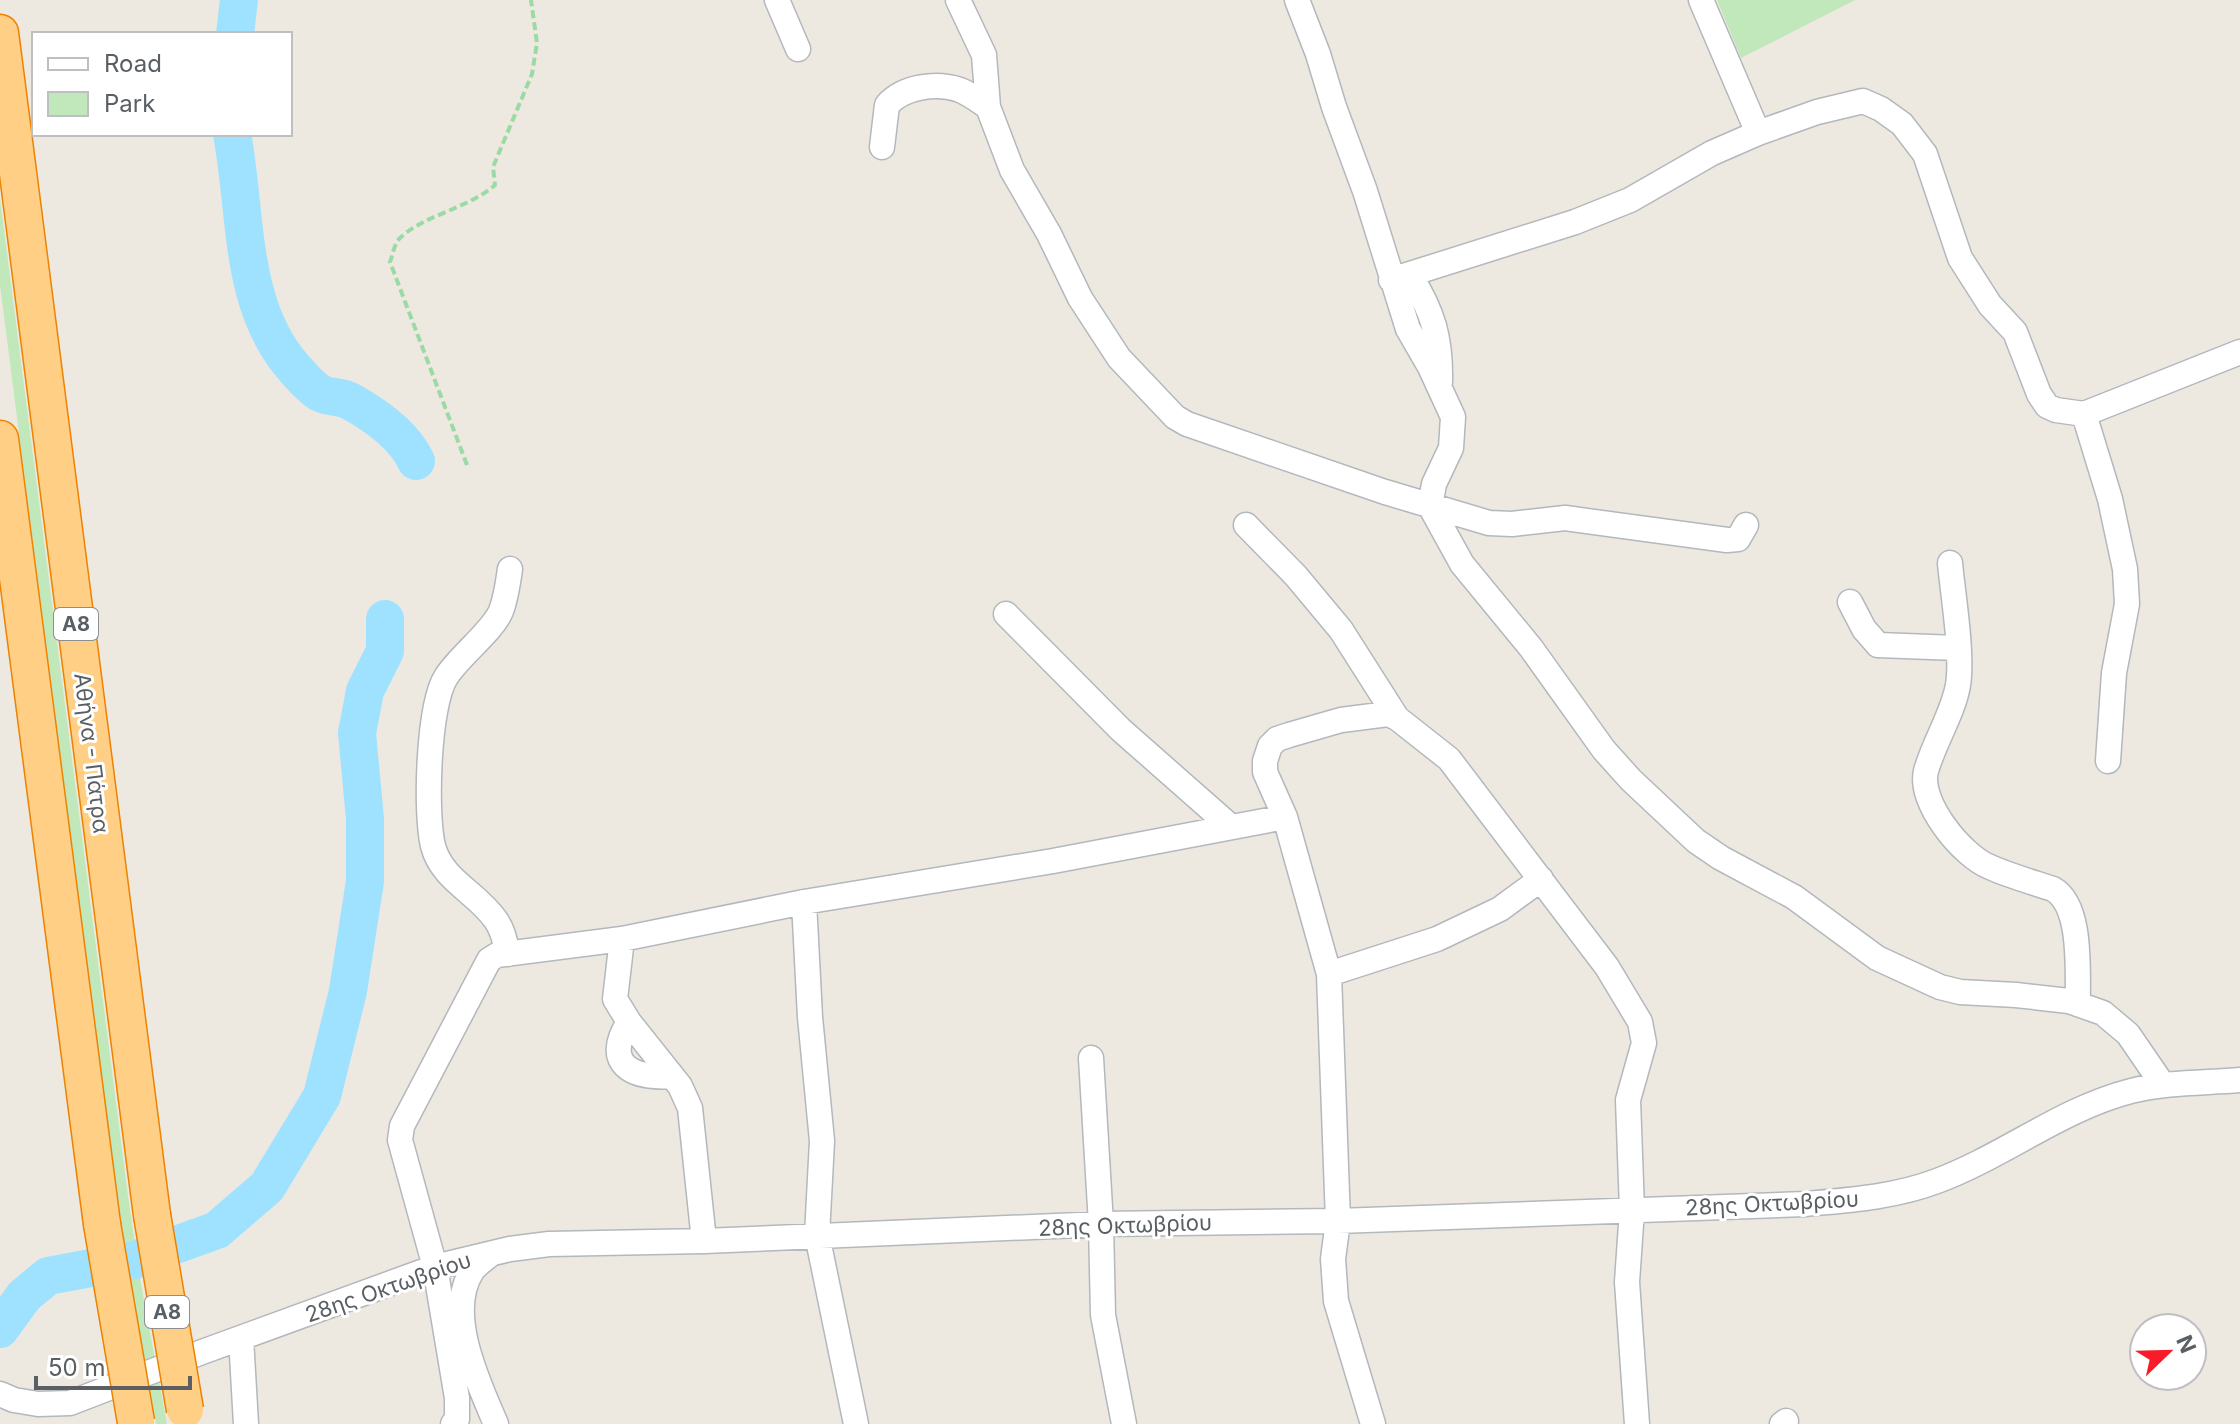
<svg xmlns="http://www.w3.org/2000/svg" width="2240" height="1424" font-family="Inter,sans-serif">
<rect width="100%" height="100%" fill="#eee9e0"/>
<!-- green -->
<path fill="#c0e8ba" d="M 1717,0 L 1855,0 L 1741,58 Z
M 0,198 L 128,1196 L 141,1284 L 167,1424 L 156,1424 L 130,1286 L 117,1197 L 0,285 Z"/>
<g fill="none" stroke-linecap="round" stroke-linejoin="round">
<!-- river -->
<path stroke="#9fe2ff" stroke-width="38" d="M 235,34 L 239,0
M 232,134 C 247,211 238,305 294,368 C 301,376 310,387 320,393 C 329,398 341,396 350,401 C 375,415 404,435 416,461
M 0,1329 L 24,1296 L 48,1276 L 134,1260 L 217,1230 L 267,1187 L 322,1096 L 348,991 L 365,881 L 365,819 L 357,733 L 365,691 L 385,651 L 385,619"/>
<!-- minor casing -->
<g stroke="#b3b8bc" stroke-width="27">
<path id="minor" d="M 777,0 L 798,49
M 958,0 L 984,55 L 988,107 L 1012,170 L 1049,234 L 1080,298 L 1119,358 L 1175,417 L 1187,424 L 1385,492 L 1489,523 L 1512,524 L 1565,518 L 1727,540 L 1738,539 L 1746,525
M 1297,0 L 1318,54 L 1334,107 L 1365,191 L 1408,329 L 1430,367 L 1453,417 L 1451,448 L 1434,484 L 1430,506 L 1462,564 L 1531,648 L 1604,750 L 1631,780 L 1696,841 L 1721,858 L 1794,897 L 1877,958 L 1940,987 L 1960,992 L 2016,995 L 2069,1001 L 2103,1013 L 2128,1034 L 2163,1085
M 1701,0 L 1758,133
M 882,147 L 887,105 C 904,86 937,82 960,90 C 970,94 979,101 988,107
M 1410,275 C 1433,312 1441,338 1440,382
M 1391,280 L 1575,222 L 1630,200 L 1712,153 L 1758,133 L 1817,112 L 1863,101 L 1881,109 L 1902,124 L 1925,154 L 1960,258 L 1990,305 L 2015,332 L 2039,394 L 2047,406 L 2056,410 L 2084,414 L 2240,352
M 2084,414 L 2110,499 L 2125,569 L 2127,604 L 2114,673 L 2108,761
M 1246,525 L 1296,576 L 1341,630 L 1397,718
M 1950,563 C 1953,596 1963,654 1958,685 C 1953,714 1934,742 1926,771 C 1918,802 1962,856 1990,867 C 2010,876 2032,882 2053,889 C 2083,906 2077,973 2078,1004
M 1850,602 L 1864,629 L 1878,645 L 1957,648
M 1006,614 L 1121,730 L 1230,826
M 804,902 L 810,1017 L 822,1141 L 817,1235 L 856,1424
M 622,939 L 615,999 L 629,1022 L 680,1086 L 690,1108 L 704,1241
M 508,954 C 505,942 503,929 495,919 C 476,892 442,880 433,846 C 425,813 428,705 446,677 C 459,656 492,632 501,611 C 506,598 508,583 510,569
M 1329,974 L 1437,939 L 1500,909 L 1541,879
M 629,1022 C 602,1064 632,1079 672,1076
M 1091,1058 L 1101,1224 L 1103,1315 L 1124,1424
M 491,1254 C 485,1259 477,1264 472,1271 C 445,1313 478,1382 496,1424
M 241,1338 L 246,1424
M 0,1394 L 14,1400 L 38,1404 L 70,1403 L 202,1352 L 435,1267 L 510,1249 L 549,1244 L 704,1241 L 1101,1224 L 1338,1221 L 1805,1204 C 1850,1200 1895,1197 1937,1181 C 2004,1156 2061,1109 2131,1091 C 2166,1082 2204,1083 2240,1080
M 453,1424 L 457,1419 L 457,1398 L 435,1267 L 400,1140 L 402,1126 L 489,960 L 497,955 L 622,939 L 804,902 L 1053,861 L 1285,817
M 1373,1424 L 1336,1301 L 1333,1259 L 1338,1221 L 1329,974 L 1285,817 L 1265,772 L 1265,761 L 1270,746 L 1277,739 L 1289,735 L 1341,720 L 1388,714 L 1397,718 L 1449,759 L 1607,967 L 1640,1022 L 1644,1043 L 1628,1100 L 1632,1210 L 1627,1282 L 1637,1424
M 1782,1424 L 1786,1421"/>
</g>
<!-- highway casing -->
<g stroke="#ee8200" stroke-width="39">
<path id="highway" d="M 0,33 L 152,1215
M 0,439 L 102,1224"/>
</g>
<!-- path -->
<path stroke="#9bdba3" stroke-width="4" stroke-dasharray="8 4" stroke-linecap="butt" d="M 467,465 L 390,262 C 393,254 394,244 400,238 C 424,215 467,209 495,185 L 493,167 L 532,74 L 537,43 L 531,0"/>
<!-- minor -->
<use href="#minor" stroke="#fff" stroke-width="24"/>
<!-- highway -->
<use href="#highway" stroke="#ffcf86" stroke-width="36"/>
<!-- highway-bridge casing -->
<g stroke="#ee8200" stroke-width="39" stroke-linecap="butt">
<path id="highway-bridge" d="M 152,1215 L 185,1410
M 102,1224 L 136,1422"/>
</g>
<!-- highway-bridge -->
<use href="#highway-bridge" stroke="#ffcf86" stroke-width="36"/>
</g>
<g text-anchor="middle" stroke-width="6" stroke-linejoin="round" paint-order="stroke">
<!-- shield labels -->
<g fill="#fff" stroke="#8b8f92" stroke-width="2">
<rect x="54" y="608" width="44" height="32" rx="6"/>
<rect x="145" y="1296" width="44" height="32" rx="6"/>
</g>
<g font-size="20" font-weight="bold" fill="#595f63">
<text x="76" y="631">Α8</text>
<text x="167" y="1319">Α8</text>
</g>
<!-- street labels -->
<g font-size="22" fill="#595f63" stroke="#fff">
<text transform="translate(92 753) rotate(83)" y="8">Αθήνα - Πάτρα</text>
<text transform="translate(1772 1203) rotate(-3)" y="8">28ης Οκτωβρίου</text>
<text transform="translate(1125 1225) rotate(-2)" y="8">28ης Οκτωβρίου</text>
<text transform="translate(388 1287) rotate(-19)" y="8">28ης Οκτωβρίου</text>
</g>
</g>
<!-- legend -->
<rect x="32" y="32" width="260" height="104" fill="#ffffff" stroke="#bdbfc1" stroke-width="2"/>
<rect x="48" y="58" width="40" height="12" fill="#ffffff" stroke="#bdbfc1" stroke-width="2"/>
<text x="104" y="72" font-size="24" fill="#595f63">Road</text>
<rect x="48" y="92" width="40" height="24" fill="#c0e8ba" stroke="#bdbfc1" stroke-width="2"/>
<text x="104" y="112" font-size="24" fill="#595f63">Park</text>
<!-- north arrow -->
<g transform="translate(2168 1352) rotate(67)"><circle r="38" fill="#ffffff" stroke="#bdbfc1" stroke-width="2"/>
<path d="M0-6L14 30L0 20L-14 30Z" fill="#f91b28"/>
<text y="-12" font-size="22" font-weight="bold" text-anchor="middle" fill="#595f63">N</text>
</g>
<!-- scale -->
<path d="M36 1376v12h154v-12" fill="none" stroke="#595f63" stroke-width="4"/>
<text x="48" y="1376" font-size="24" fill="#595f63" stroke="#ffffff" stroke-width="6" paint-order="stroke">50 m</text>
</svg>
